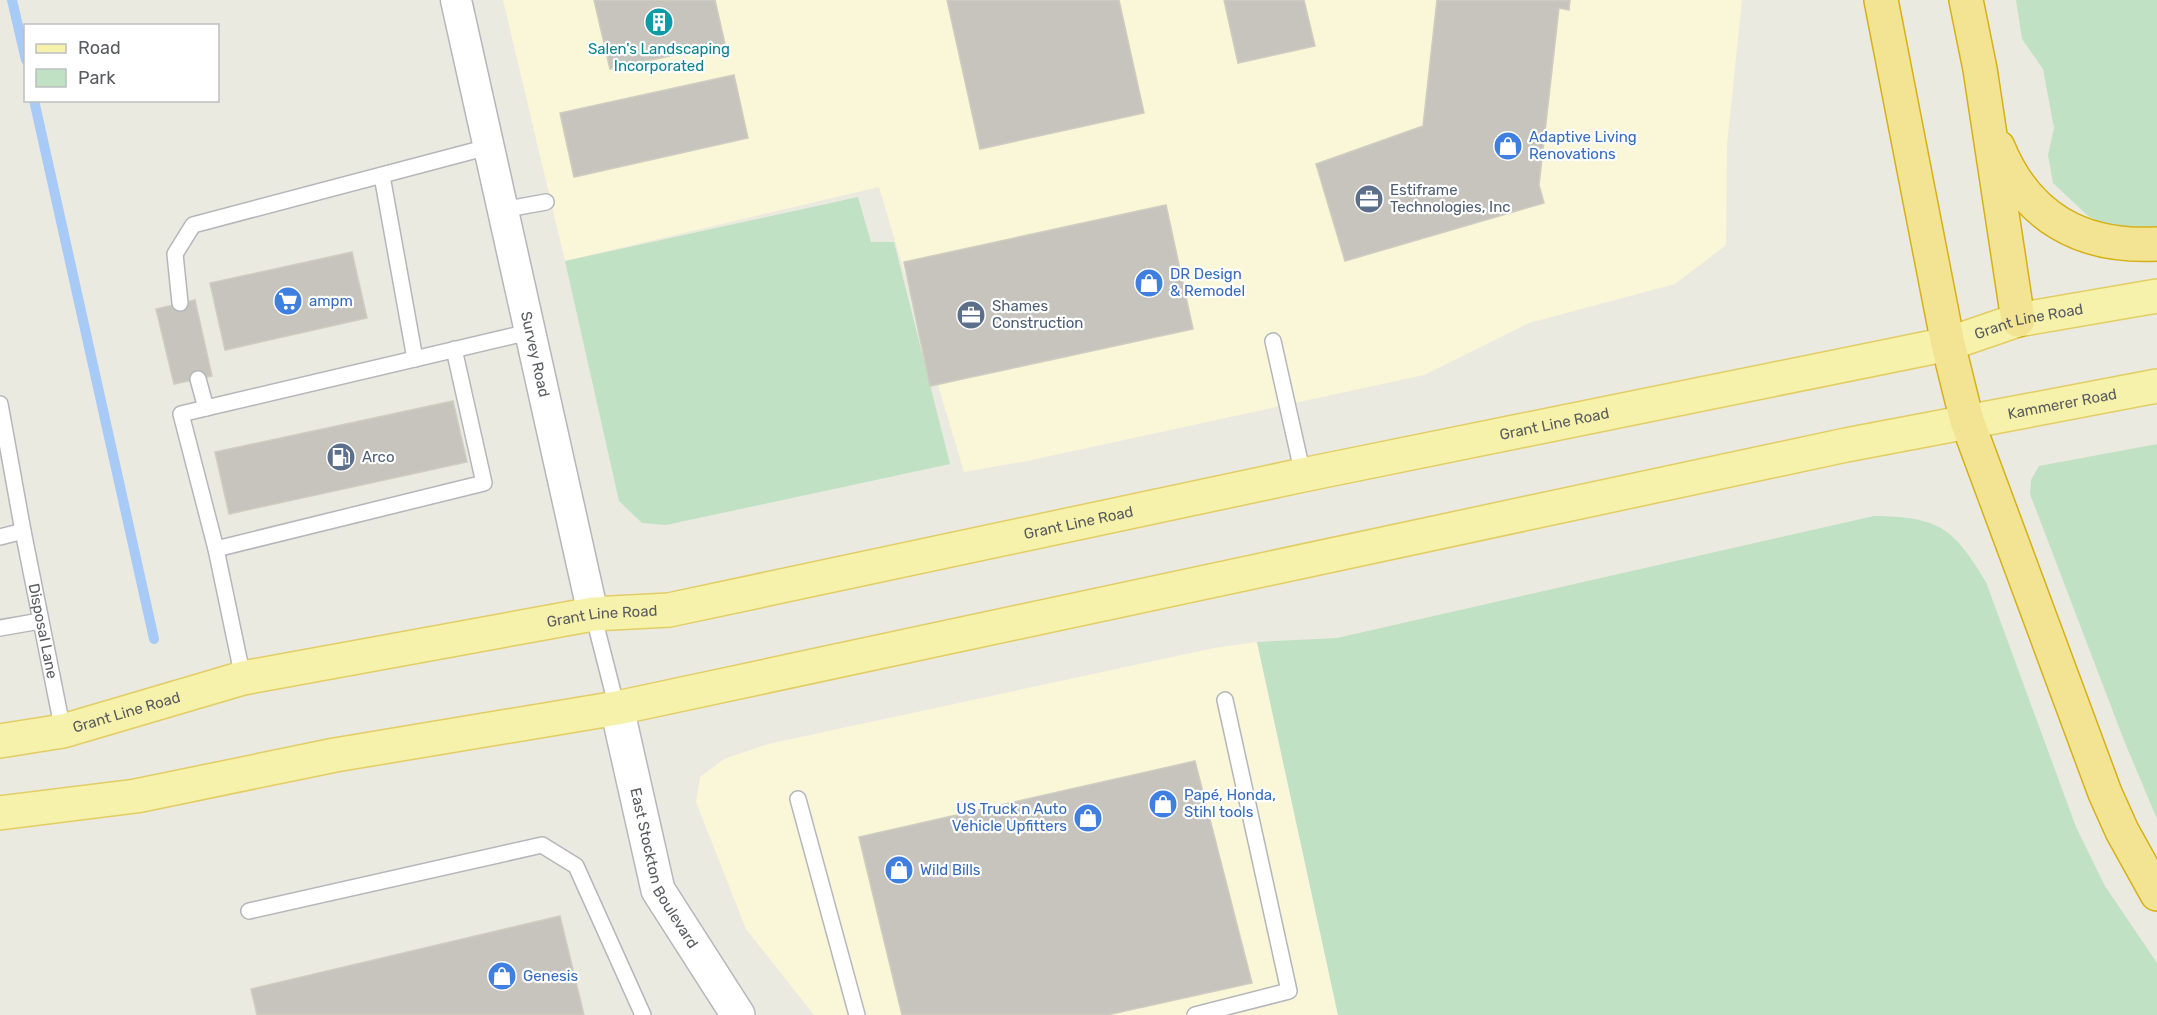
<svg xmlns="http://www.w3.org/2000/svg" width="2157" height="1015" font-family="Rubik,sans-serif">
<rect width="100%" height="100%" fill="#ebeae1"/>
<!-- commercial -->
<path fill="#faf6d8" d="M 503,0 L 1742,0 L 1727,145 L 1726,245 L 1675,284 L 1529,323 L 1424,375 L 1027,461 L 964,472 L 879,187 L 565,261 Z
M 1257,642 L 1338,1015 L 814,1015 L 746,929 L 696,802 L 700,777 L 724,759 L 768,744 L 1214,648 Z"/>
<!-- green -->
<path fill="#c0e1c4" d="M 2016,0 L 2157,0 L 2157,227 L 2145,230 L 2109,227 L 2088,216 L 2053,183 L 2048,155 L 2054,128 L 2043,69 L 2022,39 Z
M 858,197 L 871,242 L 894,242 L 950,464 L 666,525 L 642,523 L 619,501 L 565,261 Z
M 2157,444 L 2157,819 L 2125,743 L 2030,494 L 2031,480 L 2039,466 Z
M 1874,516 C 1939,517 1953,527 1986,582 L 2076,827 L 2105,886 L 2157,963 L 2157,1015 L 1338,1015 L 1257,642 L 1337,638 Z"/>
<g fill="none" stroke-linecap="round" stroke-linejoin="round">
<!-- stream -->
<path stroke="#a7caf6" stroke-width="10" d="M 12,0 L 26,60
M 34,100 L 154,639"/>
</g>
<!-- building -->
<path fill="#c7c4be" stroke="#cfccc0" stroke-width="1.5" d="M 594,0 L 715,0 L 725,44 L 610,69 Z
M 947,0 L 1119,0 L 1144,113 L 980,149 Z
M 1224,0 L 1304,0 L 1315,46 L 1238,63 Z
M 1437,0 L 1570,0 L 1569,10 L 1559,8 L 1539,185 L 1544,203 L 1345,261 L 1316,164 L 1423,126 Z
M 734,75 L 748,138 L 574,177 L 560,113 Z
M 1166,205 L 1193,329 L 930,386 L 904,262 Z
M 352,252 L 367,318 L 225,350 L 210,283 Z
M 195,300 L 212,376 L 174,384 L 156,309 Z
M 453,401 L 467,462 L 229,514 L 215,452 Z
M 1195,761 L 1252,983 L 1107,1015 L 902,1015 L 859,837 Z
M 560,916 L 584,1015 L 257,1015 L 251,989 Z"/>
<g fill="none" stroke-linecap="round" stroke-linejoin="round">
<!-- service casing -->
<g stroke="#b4b6bb" stroke-width="18">
<g id="service">
<path d="M 382,176 L 415,359"/>
<path d="M 502,210 L 546,202"/>
<path d="M 180,303 L 175,254 L 193,225 L 488,147"/>
<path d="M 1273,341 L 1303,475"/>
<path d="M 454,349 L 484,483 L 216,549 L 181,414 L 206,408 L 529,332"/>
<path d="M 198,379 L 206,408"/>
<path d="M 0,404 L 23,531 L 0,537"/>
<path id="s1" d="M 23,531 L 63,731"/>
<path d="M 216,549 L 243,678"/>
<path d="M 593,614 L 617,708"/>
<path d="M 0,628 L 40,621"/>
<path d="M 798,799 L 857,1015"/>
<path d="M 249,911 L 542,845 L 576,866 L 643,1015"/>
<path d="M 1195,1015 L 1289,991 L 1225,700"/>
</g>
</g>
<!-- minor casing -->
<g stroke="#b4b6bb" stroke-width="33">
<g id="minor">
<path id="s2" d="M 456,0 L 593,614"/>
</g>
</g>
<!-- secondary casing -->
<g stroke="#b5b7bc" stroke-width="36">
<g id="secondary">
<path id="s3" d="M 617,708 L 658,890 L 738,1015"/>
</g>
</g>
<!-- primary casing -->
<g stroke="#e2cd63" stroke-width="36">
<g id="primary">
<path id="s4" d="M 0,741 L 63,731 L 243,678 L 593,614 L 669,610 L 1303,475 L 1948,344 L 2018,320 L 2157,296"/>
<path id="s5" d="M 0,813 L 136,796 L 335,755 L 617,708 L 1846,445 L 2157,386"/>
</g>
</g>
<!-- motorway casing -->
<g stroke="#d6b017" stroke-width="36">
<path id="motorway" d="M 1881,0 L 1948,344 L 1967,421 L 2105,793 L 2122,831 L 2157,894
M 1966,0 L 1980,69 L 2018,320
M 1998,147 C 2027,218 2082,248 2157,244"/>
</g>
<!-- service -->
<use href="#service" stroke="#fff" stroke-width="15"/>
<!-- minor -->
<use href="#minor" stroke="#fff" stroke-width="30"/>
<!-- secondary -->
<use href="#secondary" stroke="#fff" stroke-width="33"/>
<!-- primary -->
<use href="#primary" stroke="#f6f2ab" stroke-width="33"/>
<!-- motorway -->
<use href="#motorway" stroke="#f2e492" stroke-width="33"/>
</g>
<!-- icons -->
<defs>
<g id="building-disc" transform="scale(1.5)"><circle r="9.5" fill="#0f9aa8" stroke="#fff"/><path d="M-4-6H4V6H1V3H-1V6H-4ZM-2.5-4.3h1.7v1.8h-1.7ZM.8-4.3h1.7v1.8H.8ZM-2.5-1h1.7V.8h-1.7ZM.8-1h1.7V.8H.8Z" fill="#fff"/></g>
<g id="shop-disc" transform="scale(1.5)"><circle r="9.5" fill="#3f7fe0" stroke="#fff"/><path d="M-5-2.5h2.3a2.7 3.5 0 0 1 5.4 0H5L5.5 6h-11ZM-1.5-2.5h3a1.5 2.3 0 0 0-3 0Z" fill="#fff"/></g>
<g id="office-disc" transform="scale(1.5)"><circle r="9.5" fill="#5c6f8a" stroke="#fff"/><path d="M-6-3h4V-5.5h4V-3h4V5H-6ZM-1-4.5V-3h2v-1.5ZM-6 0V1H6V0Z" fill="#fff"/></g>
<g id="supermarket-disc" transform="scale(1.5)"><circle r="9.5" fill="#3f7fe0" stroke="#fff"/><path d="M-6-5.5h2.5l.6 2H6L4.5 2H-2.5L-4.4-4H-6ZM-1.5 3.2a1.3 1.3 0 1 0 .1 0ZM3 3.2a1.3 1.3 0 1 0 .1 0Z" fill="#fff"/></g>
<g id="fuel-disc" transform="scale(1.5)"><circle r="9.5" fill="#5c6f8a" stroke="#fff"/><path d="M-5.5-6h7V0h2V4h1.3V-2.5L3-4.5l.8-.8L6-3V5H2.5V1h-1V6h-7ZM-4.2-4.7v3.2H.2V-4.7Z" fill="#fff"/></g>
</defs>
<g fill-rule="evenodd">
<use href="#building-disc" x="659" y="22"/>
<use href="#shop-disc" x="1508" y="146"/>
<use href="#office-disc" x="1369" y="199"/>
<use href="#shop-disc" x="1149" y="283"/>
<use href="#supermarket-disc" x="288" y="301"/>
<use href="#office-disc" x="971" y="315"/>
<use href="#fuel-disc" x="341" y="457"/>
<use href="#shop-disc" x="1163" y="804"/>
<use href="#shop-disc" x="1088" y="818"/>
<use href="#shop-disc" x="899" y="870"/>
<use href="#shop-disc" x="502" y="976"/>
</g>
<g text-anchor="middle" stroke-width="4.5" stroke-linejoin="round" paint-order="stroke">
<!-- culture labels -->
<g font-size="15" fill="#0d838f" stroke="#fff">
<text x="659" y="54">Salen's Landscaping<tspan x="659" dy="17">Incorporated</tspan></text>
</g>
<!-- shop labels -->
<g font-size="15" fill="#366cbe" stroke="#fff" text-anchor="start">
<text x="1529" y="142">Adaptive Living<tspan x="1529" dy="17">Renovations</tspan></text>
<text x="1170" y="279">DR Design<tspan x="1170" dy="17">&amp; Remodel</tspan></text>
<text x="309" y="306">ampm</text>
<text x="1184" y="800">Papé, Honda,<tspan x="1184" dy="17">Stihl tools</tspan></text>
<text x="1067" y="814" text-anchor="end">US Truck n Auto<tspan x="1067" dy="17">Vehicle Upfitters</tspan></text>
<text x="920" y="875">Wild Bills</text>
<text x="523" y="981">Genesis</text>
</g>
<!-- service labels -->
<g font-size="15" fill="#4e5e75" stroke="#fff" text-anchor="start">
<text x="1390" y="195">Estiframe<tspan x="1390" dy="17">Technologies, Inc</tspan></text>
<text x="992" y="311">Shames<tspan x="992" dy="17">Construction</tspan></text>
<text x="362" y="462">Arco</text>
</g>
<!-- street labels -->
<g font-size="15" fill="#5a5c61" stroke="#fff">
<text dy="5" stroke="none"><textPath href="#s4" startOffset="2074">Grant Line Road</textPath></text>
<text dy="5" stroke="none"><textPath href="#s2" startOffset="363">Survey Road</textPath></text>
<text dy="5" stroke="none"><textPath href="#s5" startOffset="2103">Kammerer Road</textPath></text>
<text dy="5" stroke="none"><textPath href="#s4" startOffset="1588">Grant Line Road</textPath></text>
<text dy="5" stroke="none"><textPath href="#s4" startOffset="1102">Grant Line Road</textPath></text>
<text dy="5" stroke="none"><textPath href="#s4" startOffset="616">Grant Line Road</textPath></text>
<text dy="5" stroke="none"><textPath href="#s1" startOffset="102">Disposal Lane</textPath></text>
<text dy="5" stroke="none"><textPath href="#s4" startOffset="130">Grant Line Road</textPath></text>
<text dy="5" stroke="none"><textPath href="#s3" startOffset="168">East Stockton Boulevard</textPath></text>
</g>
</g>
<!-- legend -->
<rect x="24" y="24" width="195" height="78" fill="#ffffff" stroke="#bdbec0" stroke-width="1.5"/>
<rect x="36" y="44" width="30" height="9" fill="#f6f2ab" stroke="#bdbec0" stroke-width="1.5"/>
<text x="78" y="54" font-size="18" fill="#5a5c61">Road</text>
<rect x="36" y="69" width="30" height="18" fill="#c0e1c4" stroke="#bdbec0" stroke-width="1.5"/>
<text x="78" y="84" font-size="18" fill="#5a5c61">Park</text>
</svg>
